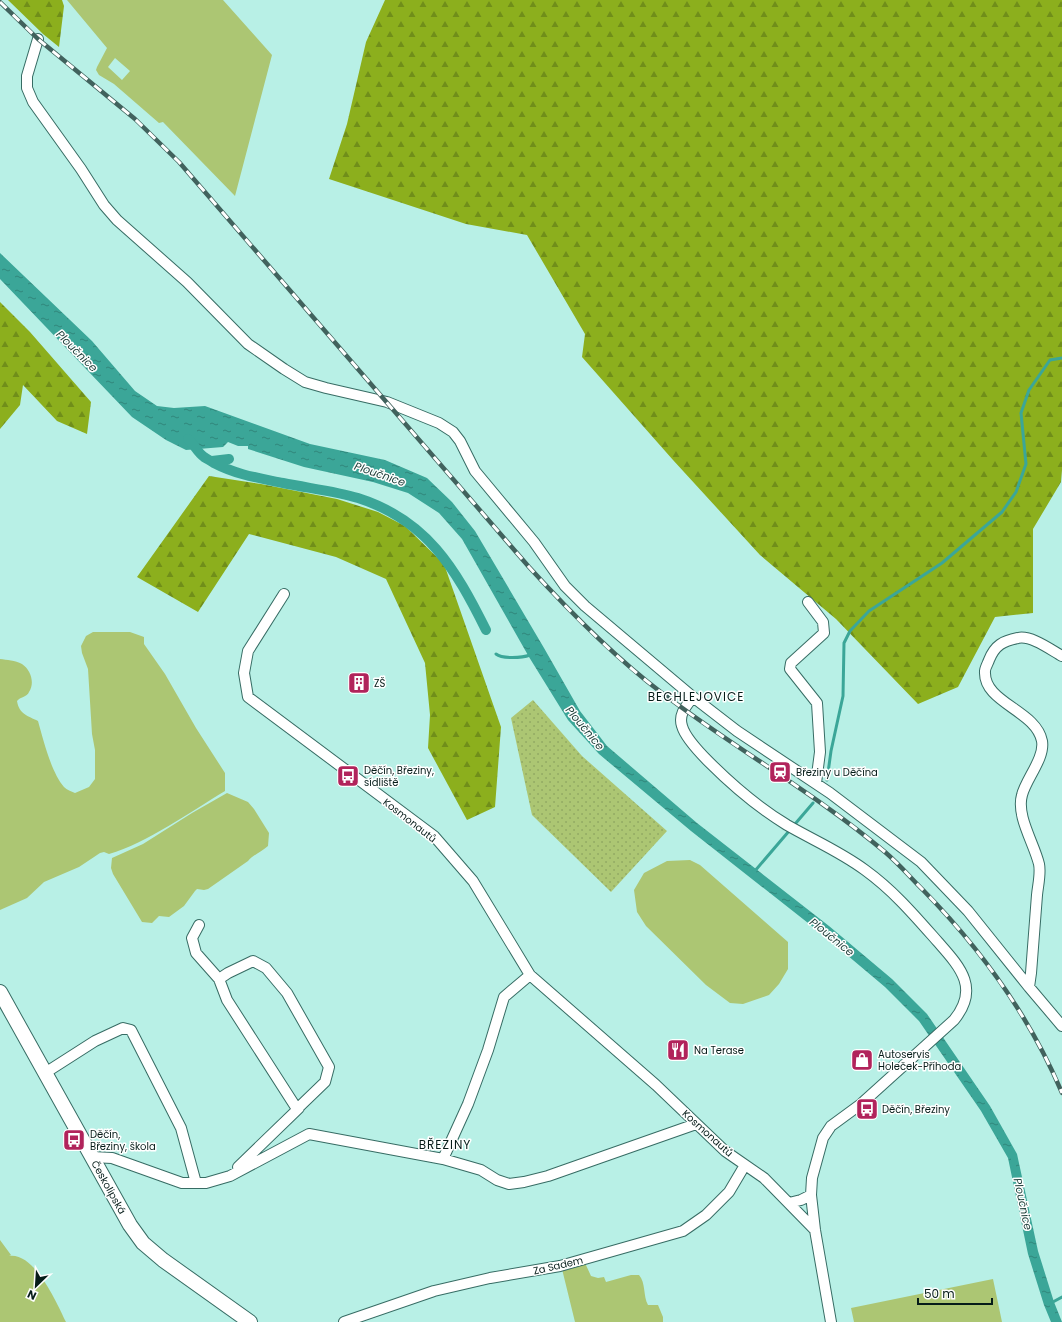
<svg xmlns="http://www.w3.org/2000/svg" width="1062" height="1322" font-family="Poppins,sans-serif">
<defs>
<pattern id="forest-firs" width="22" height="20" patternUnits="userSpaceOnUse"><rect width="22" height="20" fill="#8caf1d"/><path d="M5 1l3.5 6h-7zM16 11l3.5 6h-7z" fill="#708e19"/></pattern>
<pattern id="garden-dots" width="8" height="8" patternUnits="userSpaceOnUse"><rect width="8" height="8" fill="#acc673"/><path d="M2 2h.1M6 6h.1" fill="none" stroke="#92aa63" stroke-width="1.8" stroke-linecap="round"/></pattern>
<pattern id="water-ripples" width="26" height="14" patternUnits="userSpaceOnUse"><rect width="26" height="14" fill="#3ba698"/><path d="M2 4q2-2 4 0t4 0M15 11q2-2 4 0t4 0" fill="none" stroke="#30867b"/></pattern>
</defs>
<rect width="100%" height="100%" fill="#b8f0e6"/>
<!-- green -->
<path fill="#acc673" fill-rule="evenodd" d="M 67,0 L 223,0 L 272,55 L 235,196 L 163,122 L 159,123 L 114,84 L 99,75 L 96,70 L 97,67 L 107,48 ZM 115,58 L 130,71 L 122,80 L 108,67 Z
M 93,632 L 130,632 L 144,637 L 144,644 L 165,674 L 196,728 L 225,773 L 225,791 C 190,812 147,843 109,854 L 104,852 L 100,853 L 79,867 L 44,882 L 27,898 L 0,910 L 0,659 C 7,660 15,660 22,664 C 31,670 35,683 29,692 C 27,697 20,697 17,701 C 19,714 28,716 38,721 C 43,739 51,772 64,787 C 67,790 71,791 75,793 L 89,787 L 95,779 L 95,750 L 92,734 L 88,669 L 82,653 L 81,646 L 86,636 Z
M 227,793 L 248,802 L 254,809 L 269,833 L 268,846 C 261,852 253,855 248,861 L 208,889 L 204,890 L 197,889 L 195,891 L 184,906 L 169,917 L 159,916 L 152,923 L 142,922 L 113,874 L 111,868 L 112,858 L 143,844 L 192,813 Z
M 690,860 L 700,865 L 788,942 L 788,969 L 779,984 L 769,995 L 743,1004 L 730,1003 L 706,985 L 646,926 L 637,912 L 634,890 L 644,873 L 667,861 Z
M 0,1240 L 11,1255 L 9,1256 C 35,1252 57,1304 66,1322 L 0,1322 Z
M 585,1263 L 591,1276 L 598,1278 L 604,1277 L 606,1282 L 631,1275 L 639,1275 C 646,1283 643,1296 648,1305 L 658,1305 L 663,1317 L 663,1322 L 575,1322 L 562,1269 Z
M 993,1279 L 1002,1322 L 854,1322 L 851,1308 Z"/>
<!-- forest -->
<path fill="url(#forest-firs)" d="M 8,0 L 62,0 L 64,6 L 59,47 L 43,34 Z
M 385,0 L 1062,0 L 1062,470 L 1061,482 L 1033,529 L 1033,613 L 995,617 L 958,687 L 918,704 L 836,619 L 760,555 L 673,460 L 582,357 L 585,334 L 527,235 L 466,224 L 329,179 L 347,124 L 366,42 Z
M 0,302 L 30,332 L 91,402 L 87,434 L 57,421 L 23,385 L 20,405 L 0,429 Z
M 209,476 L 261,484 L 337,499 L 378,512 L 405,526 L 444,564 L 501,727 L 495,807 L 467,820 L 428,748 L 430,715 L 425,663 L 386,579 L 336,557 L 249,534 L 198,612 L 137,577 Z"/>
<!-- garden -->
<path fill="url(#garden-dots)" d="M 533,700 L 582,756 L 667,831 L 611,892 L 532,815 L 511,718 Z"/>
<!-- water -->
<path fill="url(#water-ripples)" d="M 0,253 L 92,341 L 135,391 L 157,406 L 174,408 L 205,406 L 310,444 L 385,460 L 427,478 L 452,502 L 475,531 L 544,648 L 580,711 L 607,746 L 697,823 L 829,926 L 892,979 L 927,1014 L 990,1106 L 1017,1154 L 1038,1251 L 1054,1302 L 1062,1322 L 1051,1322 L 1044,1305 L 1028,1254 L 1008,1158 L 981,1111 L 919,1021 L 885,987 L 822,934 L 691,831 L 599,754 L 568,720 L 529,657 L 462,539 L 439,513 L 408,493 L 373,482 L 304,467 L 248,449 L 248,446 L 238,446 L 228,442 L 223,447 L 186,450 L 166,440 L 132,417 L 0,279 Z"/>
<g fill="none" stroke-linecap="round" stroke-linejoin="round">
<!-- stream -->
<path stroke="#3ba698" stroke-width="3" d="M 496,654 C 502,659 522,658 530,655
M 827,780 L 831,751 L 843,696 L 844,643 L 850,631 L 869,611 L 942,563 L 1002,512 L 1016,492 L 1026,464 L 1021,413 L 1029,390 L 1050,360 L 1062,358
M 754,872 L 813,803
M 1051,1303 L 1062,1297"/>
<!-- canal -->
<path stroke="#3ba698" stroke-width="10" d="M 188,439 C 194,444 197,452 204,457 C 207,459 211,461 214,463 C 237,475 259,478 283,483 C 307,488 335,491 358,498 C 427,520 455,568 486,630
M 212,461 L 229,459"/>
<!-- minor casing -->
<g stroke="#376c64" stroke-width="12">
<path id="minor" d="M 38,39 L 27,76 L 27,88 L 33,102 L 81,169 L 104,205 L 117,220 L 187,282 L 248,344 L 284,369 L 305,382 L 326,388 L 387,402 L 439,423 L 453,432 L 460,441 L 475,471 L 534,542 L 565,586 L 585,606 L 693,697 L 737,731 L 830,793 L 921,862 L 968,911 L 1029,987 L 1062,1026
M 284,594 L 248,651 L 244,673 L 248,697 L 434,836 L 473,881 L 530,975 L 656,1085 L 725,1151 L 764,1178 L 815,1230
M 808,602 L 823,622 L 824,633 L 791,663 L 790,669 L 817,703 L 820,752 L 816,783
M 693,697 C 687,705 678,714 682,726 C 685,737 701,754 709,762 C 732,785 759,808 787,825 C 813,840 841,852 865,870 C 894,891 915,916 938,942 C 960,967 980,988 954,1020 L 861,1104 L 831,1126 L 823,1138 L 812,1178 L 811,1195 L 815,1230 L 831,1322
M 199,925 L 192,938 L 196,953 L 219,979
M 253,961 L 266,968 L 287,993 L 329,1067 L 325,1082 L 297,1109 L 227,1000 L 219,979 L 228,973 Z
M 1029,987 L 1031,973 C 1033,947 1035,921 1037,895 C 1038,885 1041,873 1039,864 C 1034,843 1016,816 1022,795 C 1026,779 1045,758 1042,741 C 1036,710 983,703 985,671 C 985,668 988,663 989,660 C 995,645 1003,641 1018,638 C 1031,635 1051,650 1062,656
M 45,1073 L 95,1041 L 123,1028 L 131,1030 L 181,1128 L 196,1183
M 92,1157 L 112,1158 L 182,1183 L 206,1183 L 230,1176 L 309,1134 L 443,1159 L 481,1170 L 497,1180 L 509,1184 L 524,1182 L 548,1176 L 696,1124
M 443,1159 L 468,1104 L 488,1050 L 504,997 L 530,975
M 238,1167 L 299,1108
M 789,1203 L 801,1200 L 811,1195
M 344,1322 L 434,1291 L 490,1278 L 560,1266 L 683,1231 L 706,1215 L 729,1192 L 745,1165"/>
</g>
<!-- secondary casing -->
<g stroke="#376c64" stroke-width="16">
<path id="secondary" d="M 0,992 L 130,1225 L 143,1243 L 163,1260 L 250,1322"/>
</g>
<!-- minor -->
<use href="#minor" stroke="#fff" stroke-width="10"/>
<!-- secondary -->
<use href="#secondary" stroke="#fff" stroke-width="14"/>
<!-- rail casing -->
<g stroke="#41625d" stroke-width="4.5">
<path id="rail" d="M 0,2 L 38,39 L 135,119 L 179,162 L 529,567 C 570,612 613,656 662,693 C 734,748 815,793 885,852 C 899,864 910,877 923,890 C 980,948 1030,1017 1062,1093"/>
</g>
<!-- rail -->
<use href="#rail" stroke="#fff" stroke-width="3" stroke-dasharray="9" stroke-linecap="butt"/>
</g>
<!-- icons -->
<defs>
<g id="building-square" transform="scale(1.15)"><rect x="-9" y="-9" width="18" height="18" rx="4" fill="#b1235b" stroke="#fff"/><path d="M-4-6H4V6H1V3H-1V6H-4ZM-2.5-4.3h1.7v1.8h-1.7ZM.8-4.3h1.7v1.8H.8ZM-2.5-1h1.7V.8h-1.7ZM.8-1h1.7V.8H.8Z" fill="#fff"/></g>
<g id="station-square" transform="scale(1.15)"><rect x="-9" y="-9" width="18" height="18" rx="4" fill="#b1235b" stroke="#fff"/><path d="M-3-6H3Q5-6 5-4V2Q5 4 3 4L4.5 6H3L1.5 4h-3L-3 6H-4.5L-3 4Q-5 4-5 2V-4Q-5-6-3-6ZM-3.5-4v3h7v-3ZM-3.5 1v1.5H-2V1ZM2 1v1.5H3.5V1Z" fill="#fff"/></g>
<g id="bus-square" transform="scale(1.15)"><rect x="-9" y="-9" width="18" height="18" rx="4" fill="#b1235b" stroke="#fff"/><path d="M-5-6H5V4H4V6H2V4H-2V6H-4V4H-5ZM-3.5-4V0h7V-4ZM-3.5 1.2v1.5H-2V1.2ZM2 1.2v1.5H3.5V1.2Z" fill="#fff"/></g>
<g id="restaurant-square" transform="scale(1.15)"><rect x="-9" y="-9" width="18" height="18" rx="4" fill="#b1235b" stroke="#fff"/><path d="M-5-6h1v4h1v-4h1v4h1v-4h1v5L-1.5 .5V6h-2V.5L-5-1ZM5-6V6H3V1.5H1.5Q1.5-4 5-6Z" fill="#fff"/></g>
<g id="shop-square" transform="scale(1.15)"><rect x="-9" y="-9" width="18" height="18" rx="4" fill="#b1235b" stroke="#fff"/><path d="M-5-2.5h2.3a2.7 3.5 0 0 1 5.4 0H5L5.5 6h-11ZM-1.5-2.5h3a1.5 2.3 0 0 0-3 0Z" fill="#fff"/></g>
</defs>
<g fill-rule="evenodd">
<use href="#building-square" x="359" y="683"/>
<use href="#station-square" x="780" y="772"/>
<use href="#bus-square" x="348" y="776"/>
<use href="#restaurant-square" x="678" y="1050"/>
<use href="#shop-square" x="862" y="1060"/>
<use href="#bus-square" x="867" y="1109"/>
<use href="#bus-square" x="74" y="1140"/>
</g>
<g text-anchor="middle" stroke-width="3" stroke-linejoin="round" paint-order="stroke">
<!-- poi labels -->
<g font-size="10" fill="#061c19" stroke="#fff" text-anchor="start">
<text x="374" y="687">ZŠ</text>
<text x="364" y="774">Děčín, Březiny,<tspan x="364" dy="12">sídliště</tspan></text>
<text x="796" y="776">Březiny u Děčína</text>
<text x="694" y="1054">Na Terase</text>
<text x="878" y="1058">Autoservis<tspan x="878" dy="12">Holeček-Příhoda</tspan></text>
<text x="882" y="1113">Děčín, Březiny</text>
<text x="90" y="1138">Děčín,<tspan x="90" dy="12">Březiny, škola</tspan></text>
</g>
<!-- street labels -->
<g font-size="10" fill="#061c19" stroke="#fff">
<text transform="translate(410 820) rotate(38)" y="4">Kosmonautů</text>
<text transform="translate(708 1133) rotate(42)" y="4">Kosmonautů</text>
<text transform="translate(109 1187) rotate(61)" y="4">Českolipská</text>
<text transform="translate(558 1265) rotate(-13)" y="4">Za Sadem</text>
</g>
<!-- water labels -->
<g font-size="11" font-style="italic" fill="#1d3d38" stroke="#fff">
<text transform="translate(77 351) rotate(45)" y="4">Ploučnice</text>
<text transform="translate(380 474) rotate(19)" y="4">Ploučnice</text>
<text transform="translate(585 728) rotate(50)" y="4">Ploučnice</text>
<text transform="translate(832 937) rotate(39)" y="4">Ploučnice</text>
<text transform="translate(1023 1204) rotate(78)" y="4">Ploučnice</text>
</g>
<!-- quarter labels -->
<g font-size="12" letter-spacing="1" fill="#061c19" stroke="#fff">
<text x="696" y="701">BECHLEJOVICE</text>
<text x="445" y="1149">BŘEZINY</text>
</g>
</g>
<!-- north arrow -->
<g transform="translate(36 1286) rotate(205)" stroke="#ffffff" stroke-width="3" paint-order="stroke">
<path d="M0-3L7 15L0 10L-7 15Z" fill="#061c19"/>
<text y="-6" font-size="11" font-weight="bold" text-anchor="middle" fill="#061c19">N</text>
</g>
<!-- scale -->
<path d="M918 1298v6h74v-6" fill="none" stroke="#061c19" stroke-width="2"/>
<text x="924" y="1298" font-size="12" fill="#061c19" stroke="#ffffff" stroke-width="3" paint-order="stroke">50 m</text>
</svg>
